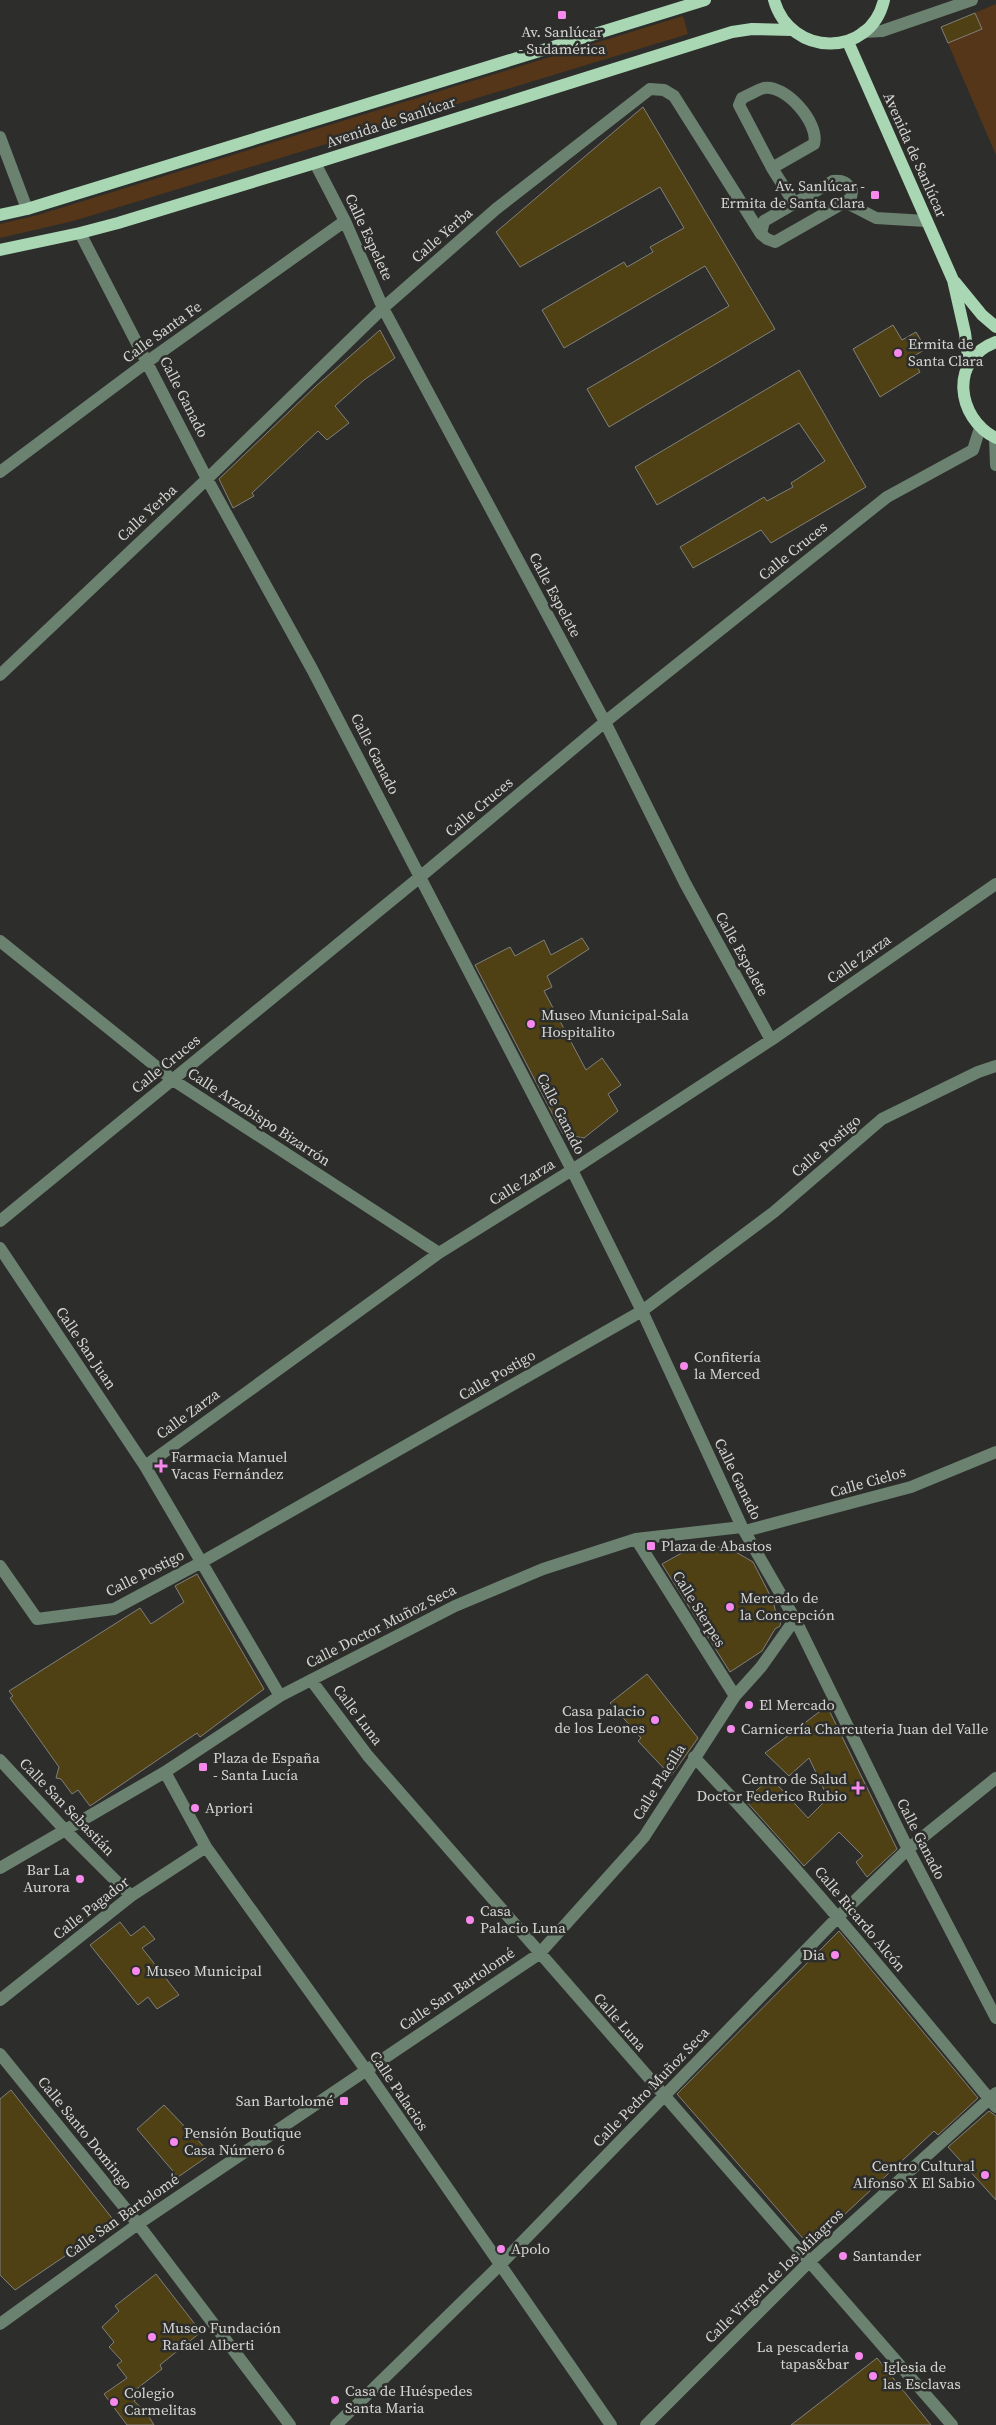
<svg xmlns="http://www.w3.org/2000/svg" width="996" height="2425" font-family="'Source Serif 4',serif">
<rect width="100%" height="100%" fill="#2d2e2b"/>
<!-- green -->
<path fill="#563619" d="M 996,4 L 996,155 L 941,27 Z
M 683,16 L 688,34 L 73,221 L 0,238 L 0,224 L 38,215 Z"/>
<!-- building -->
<path fill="#4f4114" stroke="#807f7b" d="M 975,13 L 982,29 L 948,43 L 941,27 Z
M 643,107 L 775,329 L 609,427 L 587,389 L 729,306 L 705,266 L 564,348 L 542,310 L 624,262 L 627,267 L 653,252 L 650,247 L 684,228 L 660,187 L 520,267 L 496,232 Z
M 893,325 L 902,340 L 916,332 L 926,349 L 912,357 L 920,372 L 880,397 L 853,349 Z
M 380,330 L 395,358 L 364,380 L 335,406 L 349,423 L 327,440 L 318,431 L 252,493 L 254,496 L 233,508 L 219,479 L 316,386 Z
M 799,370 L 866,487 L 771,543 L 761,530 L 693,568 L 680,547 L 764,497 L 767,501 L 793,487 L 791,483 L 825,461 L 799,423 L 657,505 L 635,467 Z
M 582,938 L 589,949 L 547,976 L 552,987 L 544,991 L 586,1070 L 602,1058 L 621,1085 L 608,1094 L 618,1111 L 584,1138 L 563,1134 L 475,965 L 510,947 L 515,956 L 544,940 L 551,955 Z
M 696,1545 L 729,1548 L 753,1562 L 773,1601 L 776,1613 L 782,1614 L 780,1626 L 775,1629 L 762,1651 L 730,1672 L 662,1564 Z
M 197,1574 L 264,1689 L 200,1737 L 197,1733 L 90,1806 L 78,1790 L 72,1794 L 61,1779 L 56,1778 L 59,1767 L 10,1698 L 13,1696 L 9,1691 L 140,1608 L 151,1624 L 184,1602 L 175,1586 Z
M 647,1674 L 698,1738 L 671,1776 L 638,1741 L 641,1738 L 610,1703 Z
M 827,1706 L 897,1849 L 867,1877 L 856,1862 L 863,1856 L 839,1832 L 804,1866 L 745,1800 L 771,1778 L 808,1818 L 828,1798 L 809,1758 L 789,1776 L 765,1753 Z
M 120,1922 L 131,1936 L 144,1926 L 155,1939 L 142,1948 L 179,1995 L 157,2009 L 148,1997 L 138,2005 L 90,1945 Z
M 839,1931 L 978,2098 L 938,2135 L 934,2131 L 814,2243 L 807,2243 L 677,2094 Z
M 11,2090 L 115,2222 L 15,2290 L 0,2275 L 0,2099 Z
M 164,2105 L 211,2154 L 178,2177 L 137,2129 Z
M 989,2111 L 996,2116 L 996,2200 L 948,2147 Z
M 156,2274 L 201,2332 L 160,2365 L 162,2369 L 134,2391 L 139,2397 L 134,2401 L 146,2412 L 154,2425 L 127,2425 L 104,2394 L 127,2378 L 117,2365 L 122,2361 L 109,2347 L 114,2342 L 102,2327 L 119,2311 L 115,2306 Z
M 877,2358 L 931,2425 L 791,2425 L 822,2401 Z"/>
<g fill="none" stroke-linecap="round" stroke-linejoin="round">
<!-- minor -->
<path stroke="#6c8271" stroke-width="12" d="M 863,32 L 882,31 L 972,0
M 0,137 L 27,209
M 315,163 L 345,221 L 383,308 L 605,722 L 685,883 L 771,1040
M 772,168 L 814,144 C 820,123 785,84 764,88 C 757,90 749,95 742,98 L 739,105 L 772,168 L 794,203
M 80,233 L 207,479 L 312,669 L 572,1170 L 642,1311 L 742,1527 L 795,1619 L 908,1849 L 996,2018
M 761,234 L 764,221 L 833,181 C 843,180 847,182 852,191 L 851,198 L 845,202
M 995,438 L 996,465
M 0,472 L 147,362 L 345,221
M 0,675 L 207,479 L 383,308 L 496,209 L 650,89 L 664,90 L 674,96 L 761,234 L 767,239 L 775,242 L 845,202 L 876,218 L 926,221
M 0,941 L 173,1080 L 439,1253
M 0,1221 L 420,877 L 605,722 L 887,497 L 973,450 L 980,428
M 0,1248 L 145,1466 L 280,1696
M 145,1466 L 439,1253 L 572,1170 L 771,1040 L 996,884
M 745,1531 L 911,1487 L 996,1452
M 636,1539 L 735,1696
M 0,1566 L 37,1619 L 114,1609 L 200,1563 L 642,1311 L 774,1212 L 882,1119 L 978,1072 L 996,1066
M 311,1680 L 368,1756 L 952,2425
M 694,1757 C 800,1869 898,1988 996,2107
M 0,1760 L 65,1830 L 131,1896
M 165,1772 L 206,1847 L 366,2070 L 611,2425
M 0,1868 L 165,1772 L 280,1696 L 455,1606 L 543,1569 L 636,1539 L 742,1527
M 0,2000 L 131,1896 L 206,1847
M 0,2054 L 138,2224 L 290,2425
M 0,2324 L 138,2224 L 539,1954 L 644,1837 L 735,1696 L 761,1667 L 795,1619
M 336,2425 L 499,2266 L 838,1917 L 908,1849 L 996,1778
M 646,2425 L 809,2262 L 996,2093"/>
<!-- major -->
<path stroke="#a9d7b4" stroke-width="12" d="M 774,0 C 790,57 870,59 884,0
M 848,42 L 953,280 L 965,333 L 969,365
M 0,215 L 27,209 L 705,0
M 0,250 L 80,233 L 118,223 L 315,163 L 732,32 L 752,29 L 792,30
M 955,282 L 982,315 L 996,327
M 996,342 C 949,359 956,418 996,438"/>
</g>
<!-- markers -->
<g fill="#f788ec" stroke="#2d2e2b" stroke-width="2">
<rect x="557" y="10" width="10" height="10" rx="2.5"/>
<rect x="870" y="190" width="10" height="10" rx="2.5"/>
<circle cx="898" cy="353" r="5"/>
<circle cx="531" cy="1024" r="5"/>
<circle cx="684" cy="1366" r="5"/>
<path d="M158.5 1458.5h5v5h5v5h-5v5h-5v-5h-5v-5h5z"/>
<rect x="646" y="1541" width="10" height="10" rx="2.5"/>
<circle cx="730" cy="1607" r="5"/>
<circle cx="749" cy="1705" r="5"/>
<circle cx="655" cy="1720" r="5"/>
<circle cx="731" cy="1729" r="5"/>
<rect x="198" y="1762" width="10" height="10" rx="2.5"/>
<path d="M855.5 1780.5h5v5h5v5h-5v5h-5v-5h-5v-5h5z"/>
<circle cx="195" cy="1808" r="5"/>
<circle cx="80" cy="1879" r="5"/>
<circle cx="470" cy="1920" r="5"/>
<circle cx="835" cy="1955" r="5"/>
<circle cx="136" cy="1971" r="5"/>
<rect x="339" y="2096" width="10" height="10" rx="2.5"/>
<circle cx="174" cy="2142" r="5"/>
<circle cx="985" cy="2175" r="5"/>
<circle cx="501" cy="2249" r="5"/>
<circle cx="843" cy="2256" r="5"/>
<circle cx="152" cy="2337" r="5"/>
<circle cx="859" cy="2356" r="5"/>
<circle cx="873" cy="2376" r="5"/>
<circle cx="335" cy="2400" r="5"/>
<circle cx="114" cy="2402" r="5"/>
</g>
<g text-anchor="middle" stroke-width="5" stroke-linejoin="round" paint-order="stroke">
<!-- poi labels -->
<g font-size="15" fill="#d5d5d3" stroke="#2d2e2b" text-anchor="start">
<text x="562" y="37" text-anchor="middle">Av. Sanlúcar<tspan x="562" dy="17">- Sudamérica</tspan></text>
<text x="865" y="191" text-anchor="end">Av. Sanlúcar -<tspan x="865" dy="17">Ermita de Santa Clara</tspan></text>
<text x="908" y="349">Ermita de<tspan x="908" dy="17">Santa Clara</tspan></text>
<text x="541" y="1020">Museo Municipal-Sala<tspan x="541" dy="17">Hospitalito</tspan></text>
<text x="694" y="1362">Confitería<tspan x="694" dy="17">la Merced</tspan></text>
<text x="171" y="1462">Farmacia Manuel<tspan x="171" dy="17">Vacas Fernández</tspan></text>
<text x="661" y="1551">Plaza de Abastos</text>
<text x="740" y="1603">Mercado de<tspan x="740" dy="17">la Concepción</tspan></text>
<text x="759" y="1710">El Mercado</text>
<text x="645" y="1716" text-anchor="end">Casa palacio<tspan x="645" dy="17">de los Leones</tspan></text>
<text x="741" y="1734">Carnicería Charcuteria Juan del Valle</text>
<text x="213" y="1763">Plaza de España<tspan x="213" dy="17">- Santa Lucía</tspan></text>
<text x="847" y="1784" text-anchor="end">Centro de Salud<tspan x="847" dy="17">Doctor Federico Rubio</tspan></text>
<text x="205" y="1813">Apriori</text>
<text x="70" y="1875" text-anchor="end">Bar La<tspan x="70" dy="17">Aurora</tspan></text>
<text x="480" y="1916">Casa<tspan x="480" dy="17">Palacio Luna</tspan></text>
<text x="825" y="1960" text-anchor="end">Dia</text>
<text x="146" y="1976">Museo Municipal</text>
<text x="334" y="2106" text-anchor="end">San Bartolomé</text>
<text x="184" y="2138">Pensión Boutique<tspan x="184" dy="17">Casa Número 6</tspan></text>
<text x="975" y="2171" text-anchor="end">Centro Cultural<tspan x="975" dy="17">Alfonso X El Sabio</tspan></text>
<text x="511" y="2254">Apolo</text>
<text x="853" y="2261">Santander</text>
<text x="162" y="2333">Museo Fundación<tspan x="162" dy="17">Rafael Alberti</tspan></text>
<text x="849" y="2352" text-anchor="end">La pescaderia<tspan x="849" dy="17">tapas&amp;bar</tspan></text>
<text x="883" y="2372">Iglesia de<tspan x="883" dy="17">las Esclavas</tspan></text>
<text x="345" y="2396">Casa de Huéspedes<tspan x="345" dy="17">Santa Maria</tspan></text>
<text x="124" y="2398">Colegio<tspan x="124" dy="17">Carmelitas</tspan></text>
</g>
<!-- street labels -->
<g font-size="15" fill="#d5d5d3" stroke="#2d2e2b">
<text transform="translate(391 122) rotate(-18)" y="5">Avenida de Sanlúcar</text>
<text transform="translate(915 155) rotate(66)" y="5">Avenida de Sanlúcar</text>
<text transform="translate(442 235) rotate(-41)" y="5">Calle Yerba</text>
<text transform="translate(369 237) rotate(65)" y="5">Calle Espelete</text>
<text transform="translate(162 332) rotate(-36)" y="5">Calle Santa Fe</text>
<text transform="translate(184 397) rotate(63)" y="5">Calle Ganado</text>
<text transform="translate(147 513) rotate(-43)" y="5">Calle Yerba</text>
<text transform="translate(793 551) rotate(-39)" y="5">Calle Cruces</text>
<text transform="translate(555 595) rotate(62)" y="5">Calle Espelete</text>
<text transform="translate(375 754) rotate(63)" y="5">Calle Ganado</text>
<text transform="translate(479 807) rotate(-40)" y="5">Calle Cruces</text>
<text transform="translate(742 954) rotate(61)" y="5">Calle Espelete</text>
<text transform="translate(859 959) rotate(-35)" y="5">Calle Zarza</text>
<text transform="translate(166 1064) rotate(-39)" y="5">Calle Cruces</text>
<text transform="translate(561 1114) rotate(63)" y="5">Calle Ganado</text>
<text transform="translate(259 1117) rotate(33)" y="5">Calle Arzobispo Bizarrón</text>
<text transform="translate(826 1146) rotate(-41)" y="5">Calle Postigo</text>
<text transform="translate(522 1182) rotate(-32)" y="5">Calle Zarza</text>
<text transform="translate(86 1348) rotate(56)" y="5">Calle San Juan</text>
<text transform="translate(497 1375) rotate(-30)" y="5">Calle Postigo</text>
<text transform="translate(188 1414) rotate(-36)" y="5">Calle Zarza</text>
<text transform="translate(738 1479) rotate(64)" y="5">Calle Ganado</text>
<text transform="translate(868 1482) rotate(-16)" y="5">Calle Cielos</text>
<text transform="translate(145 1573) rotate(-27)" y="5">Calle Postigo</text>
<text transform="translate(699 1609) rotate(58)" y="5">Calle Sierpes</text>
<text transform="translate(381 1626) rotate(-27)" y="5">Calle Doctor Muñoz Seca</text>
<text transform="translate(358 1715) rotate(53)" y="5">Calle Luna</text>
<text transform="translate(659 1782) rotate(-58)" y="5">Calle Placilla</text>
<text transform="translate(67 1807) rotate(46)" y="5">Calle San Sebastián</text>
<text transform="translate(921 1839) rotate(63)" y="5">Calle Ganado</text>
<text transform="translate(91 1908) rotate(-38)" y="5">Calle Pagador</text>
<text transform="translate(860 1919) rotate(50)" y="5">Calle Ricardo Alcón</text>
<text transform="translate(457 1989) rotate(-34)" y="5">Calle San Bartolomé</text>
<text transform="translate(620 2022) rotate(49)" y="5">Calle Luna</text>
<text transform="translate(651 2087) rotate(-46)" y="5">Calle Pedro Muñoz Seca</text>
<text transform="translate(399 2091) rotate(56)" y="5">Calle Palacios</text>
<text transform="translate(85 2133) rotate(51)" y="5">Calle Santo Domingo</text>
<text transform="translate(122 2216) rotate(-35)" y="5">Calle San Bartolomé</text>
<text transform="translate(774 2276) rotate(-44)" y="5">Calle Virgen de los Milagros</text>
</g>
</g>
</svg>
